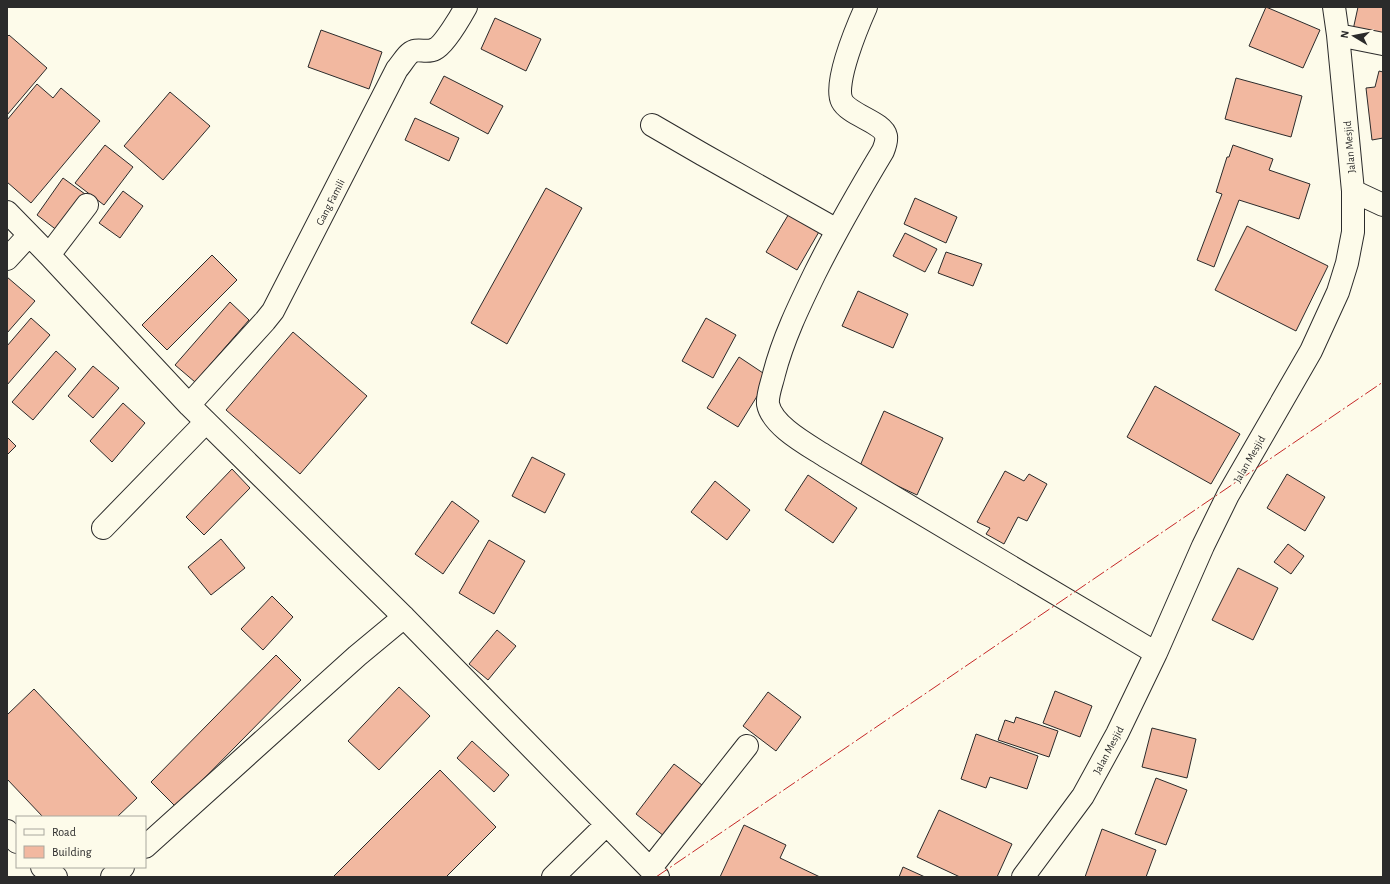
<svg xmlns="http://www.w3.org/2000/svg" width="1390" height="884" font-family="'Alegreya Sans',sans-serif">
<rect width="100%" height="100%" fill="#fdfbea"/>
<!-- building -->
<path fill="#f2b8a0" stroke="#2b2b2b" d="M 1266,7 L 1320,30 L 1303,68 L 1249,46 Z
M 1358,7 L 1383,7 L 1383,37 L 1353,30 Z
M 495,18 L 541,39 L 526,71 L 481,49 Z
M 321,30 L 382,52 L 369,89 L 308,67 Z
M 9,35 L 47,68 L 7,115 L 7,37 Z
M 1379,71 L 1383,72 L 1383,138 L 1372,140 L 1366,88 L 1375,87 Z
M 444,76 L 503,106 L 488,134 L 430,103 Z
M 1236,78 L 1302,96 L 1291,137 L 1225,119 Z
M 37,84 L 53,98 L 61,88 L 100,121 L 31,203 L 7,182 L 7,120 Z
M 170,92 L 210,126 L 163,180 L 124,146 Z
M 415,118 L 459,138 L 449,161 L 405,140 Z
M 105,145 L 133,167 L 104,205 L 75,183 Z
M 1233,145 L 1273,159 L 1269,170 L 1310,184 L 1299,219 L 1239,200 L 1214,267 L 1197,260 L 1222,194 L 1216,192 L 1227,157 L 1229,157 Z
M 63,178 L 85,194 L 58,231 L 37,215 Z
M 546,188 L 582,208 L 507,344 L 471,323 Z
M 123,191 L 143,206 L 120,238 L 99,223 Z
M 915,198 L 957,217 L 946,243 L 904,224 Z
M 790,212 L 820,230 L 797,270 L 766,252 Z
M 1247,226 L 1328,266 L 1296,331 L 1215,290 Z
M 905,233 L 937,249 L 925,272 L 893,256 Z
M 946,252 L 982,264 L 973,286 L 938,273 Z
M 212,255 L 237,280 L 167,350 L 142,325 Z
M 7,277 L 35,301 L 7,333 Z
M 858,291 L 908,314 L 893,348 L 842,326 Z
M 230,302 L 249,320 L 195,382 L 175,365 Z
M 31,318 L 50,335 L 7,385 L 7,346 Z
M 706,318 L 736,335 L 713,378 L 682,361 Z
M 293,332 L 367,396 L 300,474 L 226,410 Z
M 56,351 L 76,369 L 33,420 L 12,402 Z
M 739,357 L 769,377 L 738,427 L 707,408 Z
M 93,366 L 119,388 L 93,418 L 68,396 Z
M 1155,386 L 1240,434 L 1211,484 L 1127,437 Z
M 123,403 L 145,423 L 112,462 L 90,441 Z
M 884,411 L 943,438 L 917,495 L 859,468 Z
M 7,437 L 16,446 L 7,455 Z
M 532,457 L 565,474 L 545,513 L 512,496 Z
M 232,469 L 250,488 L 204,535 L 186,517 Z
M 1005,471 L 1024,481 L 1029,474 L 1047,484 L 1027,521 L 1018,517 L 1004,544 L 986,534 L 990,528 L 977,522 Z
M 1287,474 L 1325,497 L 1305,531 L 1267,508 Z
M 808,475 L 857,508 L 833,543 L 785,510 Z
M 715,481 L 750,510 L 727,540 L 691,512 Z
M 452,501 L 479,521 L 443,574 L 415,554 Z
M 221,539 L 245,568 L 211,595 L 188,567 Z
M 489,540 L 525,561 L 494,614 L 459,593 Z
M 1288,544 L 1304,556 L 1291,574 L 1274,562 Z
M 1238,568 L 1278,588 L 1253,640 L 1212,620 Z
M 272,596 L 293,617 L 263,650 L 241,629 Z
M 497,630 L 516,646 L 488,680 L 469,664 Z
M 276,655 L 301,680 L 176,807 L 151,782 Z
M 399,687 L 430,716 L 379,770 L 348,741 Z
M 34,689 L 137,798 L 117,817 L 43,817 L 7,779 L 7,715 Z
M 1055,691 L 1092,706 L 1080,737 L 1043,723 Z
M 768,692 L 801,717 L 776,751 L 743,726 Z
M 1016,717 L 1058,731 L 1049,757 L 998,740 L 1005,720 L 1014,723 Z
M 1152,728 L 1196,739 L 1187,778 L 1142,767 Z
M 976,734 L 1038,756 L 1027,789 L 990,777 L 986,788 L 961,779 Z
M 472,741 L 509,775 L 494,792 L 457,758 Z
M 674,764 L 702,785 L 664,836 L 636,814 Z
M 440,770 L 496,827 L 446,877 L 333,877 Z
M 1156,778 L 1187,790 L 1166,845 L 1135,834 Z
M 939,810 L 1012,844 L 997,877 L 960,877 L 917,857 Z
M 744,825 L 786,845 L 780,858 L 820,877 L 720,877 Z
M 1102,829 L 1156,850 L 1146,877 L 1085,877 Z
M 903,867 L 925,877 L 899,877 Z"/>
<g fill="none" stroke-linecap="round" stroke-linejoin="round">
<!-- minor casing -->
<g stroke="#2b2b2b" stroke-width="24">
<path id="minor" d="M 866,7 C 858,25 833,84 842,101 C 849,115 883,122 886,136 C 887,141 885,146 883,151 C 859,191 836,231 815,273 C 799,306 783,339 774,374 C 772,383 767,395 768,404 C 772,426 808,445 825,456 L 1156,653
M 1338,35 L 1383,44
M 652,125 L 702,154 L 837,230
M 1353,191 L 1383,205
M 7,212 L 49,255 L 189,405 L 404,617 L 658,877
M 49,255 L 87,205
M 7,259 L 29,235
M 189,405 L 265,321 L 273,311 L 397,69 C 402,64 407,53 414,51 C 420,49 428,53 435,49 C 444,45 461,16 466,7
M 103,528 L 206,422
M 7,831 L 17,842
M 145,847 L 357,656 L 404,617
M 42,867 L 56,877
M 650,869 L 747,746
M 112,877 L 123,867
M 553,877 L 606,825
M 1023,877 L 1083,796 L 1117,734 L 1156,653 L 1203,546 L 1228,495 L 1311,351 L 1338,292 L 1347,263 L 1353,232 L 1353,191 L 1338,35 L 1334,7"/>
</g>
<!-- minor -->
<use href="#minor" stroke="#fdfbea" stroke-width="22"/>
<!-- power -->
<path stroke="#c62828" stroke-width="1" stroke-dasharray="14 3 2 3" stroke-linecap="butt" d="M 656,877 L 1383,382"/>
</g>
<g text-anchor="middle" stroke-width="3" stroke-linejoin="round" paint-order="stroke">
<!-- street labels -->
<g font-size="11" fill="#2b2b2b" stroke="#fdfbea">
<text transform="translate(1349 147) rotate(-95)" y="4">Jalan Mesjid</text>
<text transform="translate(330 202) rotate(-63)" y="4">Gang Famili</text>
<text transform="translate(1249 459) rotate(-60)" y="4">Jalan Mesjid</text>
<text transform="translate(1108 750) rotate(-62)" y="4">Jalan Mesjid</text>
</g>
</g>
<!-- border -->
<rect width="1390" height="884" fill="none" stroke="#2b2b2b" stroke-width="16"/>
<!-- legend -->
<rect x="16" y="816" width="130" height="52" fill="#fdfbea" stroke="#a9a89e"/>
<rect x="24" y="829" width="20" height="6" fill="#fdfbea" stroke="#a9a89e"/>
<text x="52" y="836" font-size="12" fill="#2b2b2b">Road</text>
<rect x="24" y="846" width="20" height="12" fill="#f2b8a0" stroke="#a9a89e"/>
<text x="52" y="856" font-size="12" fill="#2b2b2b">Building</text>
<!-- north arrow -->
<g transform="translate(1354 36) rotate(280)" stroke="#fdfbea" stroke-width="3" paint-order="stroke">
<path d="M0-3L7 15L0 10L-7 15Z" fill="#2b2b2b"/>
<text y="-6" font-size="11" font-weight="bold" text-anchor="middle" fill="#2b2b2b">N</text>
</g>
</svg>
